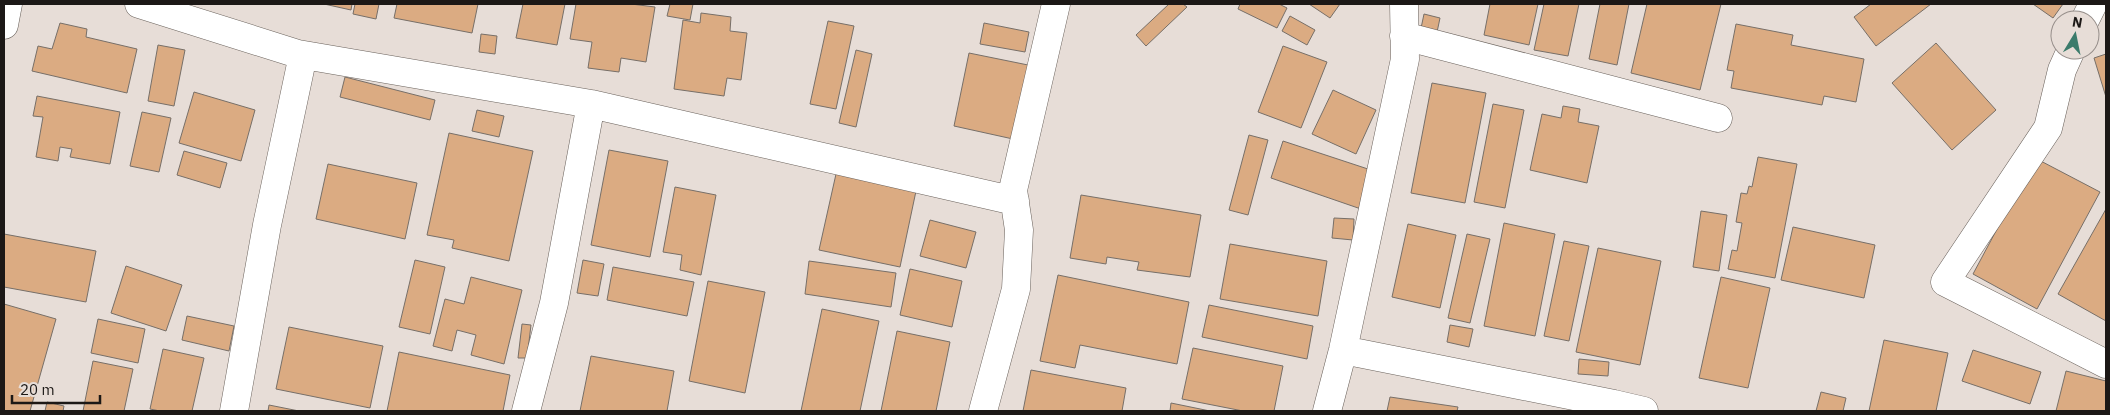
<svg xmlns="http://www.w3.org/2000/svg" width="2110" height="415" font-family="'IBM Plex Sans',sans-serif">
<rect width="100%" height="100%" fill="#e7ddd7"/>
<!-- building -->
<path fill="#dbab82" stroke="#776f68" d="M 324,4 L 352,4 L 351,10 Z
M 355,4 L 379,4 L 376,19 L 353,14 Z
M 397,4 L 478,4 L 472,33 L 394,18 Z
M 523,4 L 565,4 L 557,45 L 516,38 Z
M 576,4 L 631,4 L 655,7 L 646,62 L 621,58 L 619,72 L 588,68 L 592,42 L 570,39 Z
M 670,4 L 693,4 L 690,20 L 667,16 Z
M 1169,4 L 1183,4 L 1187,7 L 1146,46 L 1136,35 Z
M 1240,4 L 1279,4 L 1287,8 L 1277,28 L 1238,9 Z
M 1309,4 L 1340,4 L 1330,18 Z
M 1490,4 L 1538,4 L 1529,45 L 1484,35 Z
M 1544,4 L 1579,4 L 1568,56 L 1534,50 Z
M 1600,4 L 1629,4 L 1617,65 L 1589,59 Z
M 1647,4 L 1721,4 L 1700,90 L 1631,73 Z
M 1871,4 L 1931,4 L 1876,46 L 1854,17 Z
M 2033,4 L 2063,4 L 2053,18 Z
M 701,13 L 731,17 L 730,31 L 747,33 L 741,80 L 727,78 L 724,96 L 674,89 L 683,20 L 700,23 Z
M 1424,14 L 1440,18 L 1436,37 L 1420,33 Z
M 1290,16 L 1315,30 L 1307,45 L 1282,31 Z
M 828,21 L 854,26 L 836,109 L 810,104 Z
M 60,23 L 87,29 L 86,37 L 137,49 L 127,93 L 32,71 L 38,46 L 52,49 Z
M 984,23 L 1029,32 L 1025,52 L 980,44 Z
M 1736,24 L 1793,35 L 1791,45 L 1864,59 L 1856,102 L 1824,96 L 1822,105 L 1731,88 L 1734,71 L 1727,70 Z
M 481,34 L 497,36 L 495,54 L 479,52 Z
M 1936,43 L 1996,110 L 1952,150 L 1892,83 Z
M 158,45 L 185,50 L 174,106 L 148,101 Z
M 1283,46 L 1327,62 L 1301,128 L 1258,112 Z
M 856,50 L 872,54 L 856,127 L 839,123 Z
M 969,53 L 1028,65 L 1013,139 L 954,126 Z
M 2106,54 L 2106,97 L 2094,58 Z
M 345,77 L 435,100 L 430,120 L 340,97 Z
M 1432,83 L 1486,93 L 1465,203 L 1411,193 Z
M 1333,90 L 1376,110 L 1356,154 L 1312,134 Z
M 194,92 L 255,110 L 241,161 L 179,143 Z
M 37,96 L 120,112 L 110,164 L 70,157 L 72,149 L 60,147 L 58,161 L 36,157 L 43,117 L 33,116 Z
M 1493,104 L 1524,110 L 1505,208 L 1474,202 Z
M 1563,106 L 1580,109 L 1578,122 L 1599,126 L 1587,183 L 1530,170 L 1542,114 L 1561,118 Z
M 477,110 L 504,116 L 499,137 L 472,131 Z
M 142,112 L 171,118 L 159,172 L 130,166 Z
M 449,133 L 533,151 L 509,261 L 452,248 L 454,240 L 427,235 Z
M 1249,135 L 1268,140 L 1248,215 L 1229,210 Z
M 1283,141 L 1374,171 L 1361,209 L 1271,178 Z
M 609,150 L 668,161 L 650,257 L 591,245 Z
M 184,151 L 227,163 L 220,188 L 177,175 Z
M 1758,157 L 1797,164 L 1775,278 L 1728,269 L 1732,250 L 1737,251 L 1742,223 L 1736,222 L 1741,193 L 1747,194 L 1749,186 L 1752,187 Z
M 2035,158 L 2100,192 L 2037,309 L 1973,274 Z
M 328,164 L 417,183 L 405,239 L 316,219 Z
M 836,174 L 916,191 L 900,267 L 819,250 Z
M 675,187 L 716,195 L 701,275 L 680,270 L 682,255 L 663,252 Z
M 1081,195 L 1201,215 L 1190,277 L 1137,270 L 1139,262 L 1107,257 L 1106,264 L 1070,258 Z
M 2106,209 L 2106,321 L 2058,294 Z
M 1701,211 L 1727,215 L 1719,271 L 1693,267 Z
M 1334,218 L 1354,219 L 1353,240 L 1332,238 Z
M 930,220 L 976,232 L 966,268 L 920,256 Z
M 1504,223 L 1555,234 L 1535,336 L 1484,326 Z
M 1408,224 L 1456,235 L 1440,308 L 1392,297 Z
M 1793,227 L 1875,245 L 1864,298 L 1781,280 Z
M 4,234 L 96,251 L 86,302 L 4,287 Z
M 1467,234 L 1490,239 L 1470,323 L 1448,318 Z
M 1564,241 L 1589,246 L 1569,341 L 1544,336 Z
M 1230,244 L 1327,261 L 1318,316 L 1220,299 Z
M 1598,248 L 1661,261 L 1640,365 L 1576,352 Z
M 415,260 L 445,267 L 430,334 L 399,327 Z
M 583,260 L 604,264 L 598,296 L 577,293 Z
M 809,261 L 896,273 L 891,307 L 805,294 Z
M 126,266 L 182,285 L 166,331 L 111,313 Z
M 613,267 L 694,282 L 687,316 L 607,300 Z
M 910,269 L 962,281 L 952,327 L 900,315 Z
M 1058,275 L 1189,302 L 1177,364 L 1080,345 L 1075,368 L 1040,361 Z
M 471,277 L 522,290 L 504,364 L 471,355 L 476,335 L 457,330 L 452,351 L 433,346 L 445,299 L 464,304 Z
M 1721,277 L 1770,288 L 1748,388 L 1699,378 Z
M 708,281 L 765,292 L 745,393 L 689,381 Z
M 4,304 L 56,319 L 30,411 L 4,411 Z
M 1209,305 L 1313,326 L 1307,359 L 1202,337 Z
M 822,309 L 879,321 L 860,411 L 801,411 Z
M 187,316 L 234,326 L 229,351 L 182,340 Z
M 98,319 L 145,329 L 138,363 L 91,353 Z
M 522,324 L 531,325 L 527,358 L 518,358 Z
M 1450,325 L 1473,329 L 1469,347 L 1447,342 Z
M 289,327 L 383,346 L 370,408 L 276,389 Z
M 897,331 L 950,342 L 936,411 L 881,411 Z
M 1884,340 L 1948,353 L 1936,411 L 1869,411 Z
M 1193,348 L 1283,366 L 1274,411 L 1243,411 L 1182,399 Z
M 163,349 L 204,358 L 192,411 L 160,411 L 150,409 Z
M 1973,350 L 2041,372 L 2030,404 L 1962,381 Z
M 399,352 L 510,375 L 503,411 L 387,411 Z
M 591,356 L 674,371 L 667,411 L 580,411 Z
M 1579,359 L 1609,362 L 1608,376 L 1578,374 Z
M 93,361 L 133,369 L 124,411 L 83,411 Z
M 1031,370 L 1126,388 L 1122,411 L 1023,411 Z
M 2066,371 L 2106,381 L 2106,411 L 2056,411 Z
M 1821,392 L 1846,398 L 1843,411 L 1816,411 Z
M 1390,397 L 1458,407 L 1457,411 L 1387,411 Z
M 47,402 L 64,406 L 63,411 L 45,411 Z
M 1171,403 L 1210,411 L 1170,411 Z
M 269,405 L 299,411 L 268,411 Z"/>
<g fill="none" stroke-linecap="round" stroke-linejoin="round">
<!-- minor casing -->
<g stroke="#6a625c" stroke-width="29">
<path id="minor" d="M 139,4 L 298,54 L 591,104 L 1015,201
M 2085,20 L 2093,4
M 4,25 L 8,4
M 1404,36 L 1718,118
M 2071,50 L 2062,70 L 2048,128 L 1945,282 L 2106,364
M 1343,350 L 1614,404 L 1644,411
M 234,411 L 267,225 L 303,55
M 526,411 L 554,303 L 591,104
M 983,411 L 1016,289 L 1019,230 L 1013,190 L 1056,4
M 1327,411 L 1343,350 L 1405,59 L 1404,4"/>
</g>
<!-- minor -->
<use href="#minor" stroke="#fff" stroke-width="28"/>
</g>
<!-- border -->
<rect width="2110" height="415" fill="none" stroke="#1c1816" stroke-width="10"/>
<!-- north arrow -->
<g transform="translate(2075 35) rotate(10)"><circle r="24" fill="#e7ddd7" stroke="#968e8a"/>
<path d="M0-4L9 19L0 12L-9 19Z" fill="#3b7b6b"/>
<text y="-8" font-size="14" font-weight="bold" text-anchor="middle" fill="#1c1816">N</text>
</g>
<!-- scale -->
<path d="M12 395v8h88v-8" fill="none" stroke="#1c1816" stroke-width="2.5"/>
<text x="20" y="395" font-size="15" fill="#1c1816" stroke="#e7ddd7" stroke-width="4" paint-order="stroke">20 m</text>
</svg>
